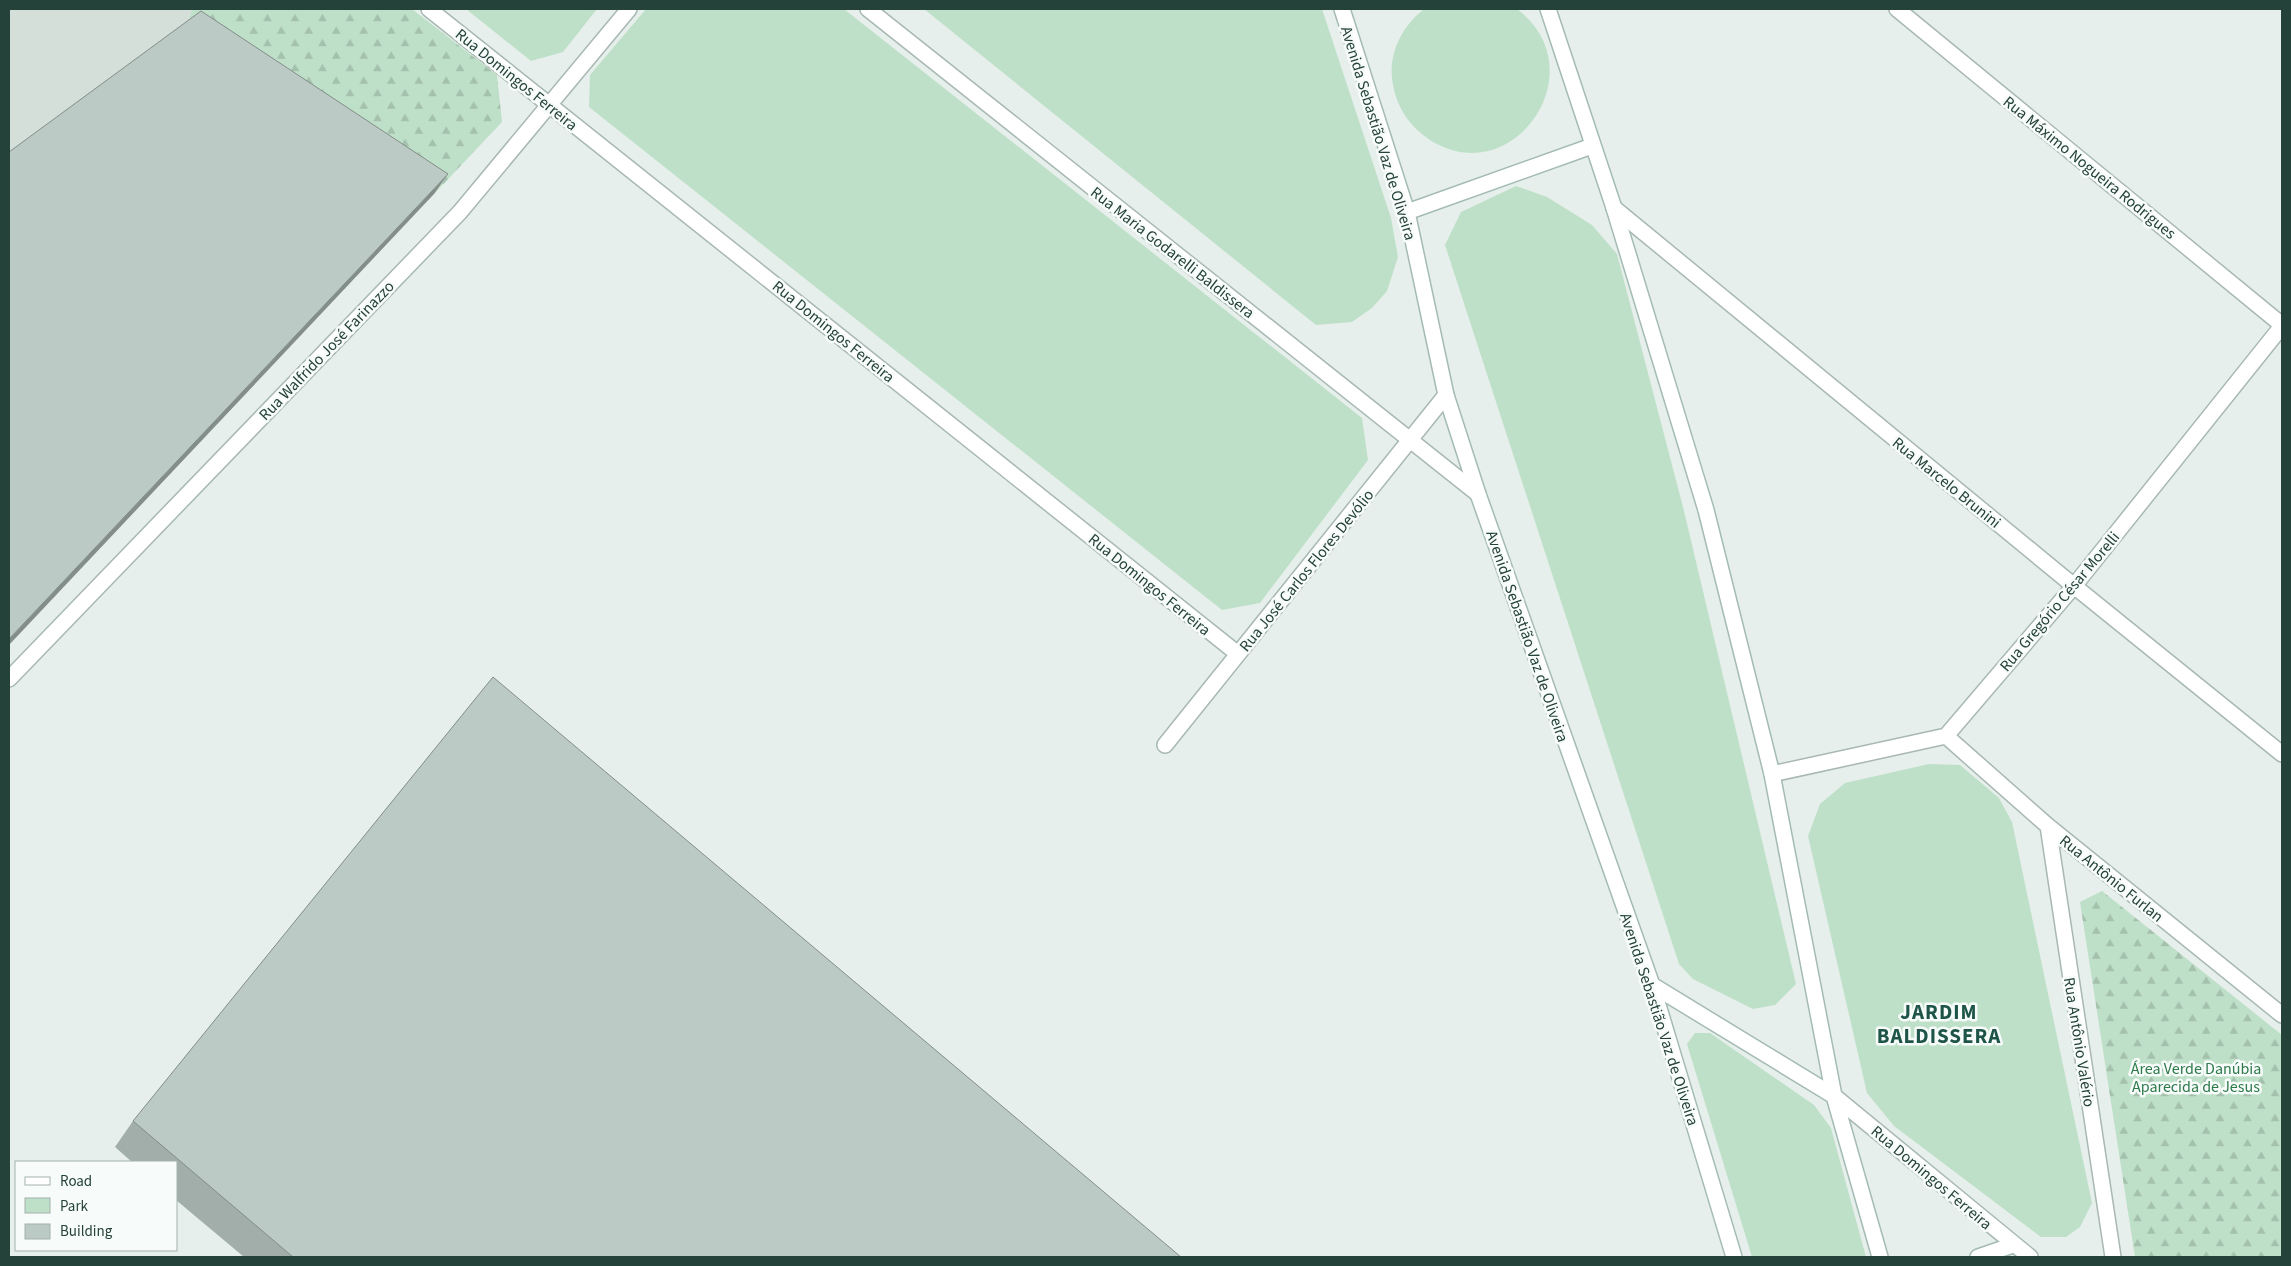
<svg xmlns="http://www.w3.org/2000/svg" width="2291" height="1266" font-family="'Source Sans 3',sans-serif">
<defs>
<pattern id="forest-firs" width="22" height="20" patternUnits="userSpaceOnUse" patternTransform="scale(1.25)"><rect width="22" height="20" fill="#bfe0c8"/><path d="M5 1l3.5 6h-7zM16 11l3.5 6h-7z" fill="#a4c1ad"/></pattern>
</defs>
<rect width="100%" height="100%" fill="#e6efeb"/>
<!-- built -->
<path fill="#d4dfda" d="M 9,9 L 192,9 L 186,31 L 9,162 Z"/>
<!-- green -->
<path fill="#bfe0c8" d="M 466,9 L 597,9 L 563,52 L 531,61 Z
M 646,9 L 844,9 L 1362,418 L 1368,460 L 1260,603 L 1222,610 L 589,107 L 590,75 Z
M 924,9 L 1322,9 L 1391,218 L 1398,257 L 1387,291 L 1372,308 L 1352,322 L 1316,325 Z
M 1424,9 L 1517,9 C 1598,70 1513,193 1430,140 C 1410,127 1397,108 1393,85 C 1387,56 1401,27 1424,9 Z
M 1516,186 L 1547,197 L 1592,225 L 1617,254 L 1684,511 L 1796,984 L 1775,1005 L 1753,1009 L 1693,979 L 1679,964 L 1445,245 L 1461,212 Z
M 1929,764 L 1960,765 L 1999,798 L 2012,822 L 2092,1203 L 2080,1227 L 2066,1237 L 2041,1237 L 1894,1126 L 1867,1093 L 1808,836 L 1820,804 L 1845,783 Z
M 1695,1033 L 1710,1033 L 1814,1105 L 1831,1128 L 1866,1257 L 1752,1257 L 1687,1044 Z"/>
<!-- forest -->
<path fill="url(#forest-firs)" d="M 192,9 L 412,9 L 497,75 L 502,122 L 434,194 L 186,31 Z
M 2102,891 L 2282,1035 L 2282,1257 L 2135,1257 L 2080,902 Z"/>
<g fill="none" stroke-linecap="round" stroke-linejoin="round">
<!-- street casing -->
<g stroke="#a8b8b2" stroke-width="18">
<path id="street" d="M 429,9 L 1238,654
M 868,9 L 1478,494
M 1897,9 L 2282,325
M 1614,208 L 2074,586 L 2282,754
M 9,679 L 460,212 L 629,9
M 1946,736 L 2048,826 L 2282,1015
M 1165,745 L 1446,395
M 1772,774 L 1946,736 L 2074,586 L 2282,326
M 2048,826 L 2113,1257
M 1834,1096 L 2030,1257"/>
</g>
<!-- secondary casing -->
<g stroke="#a4bbb3" stroke-width="18">
<path id="secondary" d="M 1342,9 L 1407,212 L 1446,395 L 1478,494 L 1652,985 L 1734,1257
M 1548,9 L 1614,208 L 1706,510 L 1772,774 L 1834,1096 L 1880,1257
M 1407,212 L 1592,146
M 1652,985 L 1834,1096
M 1978,1257 L 2013,1245"/>
</g>
<!-- street -->
<use href="#street" stroke="#fff" stroke-width="15"/>
<!-- secondary -->
<use href="#secondary" stroke="#fff" stroke-width="15"/>
</g>
<!-- wall -->
<path fill="#a1aea9" d="M 133,1121 L 1181,1257 L 244,1257 L 176,1200 L 176,1162 L 132,1162 L 115,1147 Z"/>
<!-- shaded-wall -->
<path fill="#838d89" d="M 448,174 L 434,194 L 9,645 L 9,639 Z"/>
<!-- building -->
<path fill="#bbcac4" stroke="#838d89" d="M 201,11 L 448,174 L 9,639 L 9,152 Z
M 493,677 L 1181,1257 L 293,1257 L 133,1121 Z"/>
<g text-anchor="middle" stroke-width="5" stroke-linejoin="round" paint-order="stroke">
<!-- street labels -->
<g font-size="16" fill="#24423a" stroke="#f7fbf9">
<text transform="translate(517 79) rotate(39)" y="6">Rua Domingos Ferreira</text>
<text transform="translate(1379 133) rotate(73)" y="6">Avenida Sebastião Vaz de Oliveira</text>
<text transform="translate(2090 167) rotate(39)" y="6">Rua Máximo Nogueira Rodrigues</text>
<text transform="translate(1173 252) rotate(38)" y="6">Rua Maria Godarelli Baldissera</text>
<text transform="translate(834 331) rotate(39)" y="6">Rua Domingos Ferreira</text>
<text transform="translate(326 350) rotate(-46)" y="6">Rua Walfrido José Farinazzo</text>
<text transform="translate(1947 482) rotate(39)" y="6">Rua Marcelo Brunini</text>
<text transform="translate(1306 570) rotate(-51)" y="6">Rua José Carlos Flores Devólio</text>
<text transform="translate(1150 584) rotate(39)" y="6">Rua Domingos Ferreira</text>
<text transform="translate(2059 601) rotate(-50)" y="6">Rua Gregório César Morelli</text>
<text transform="translate(1528 636) rotate(71)" y="6">Avenida Sebastião Vaz de Oliveira</text>
<text transform="translate(2112 878) rotate(39)" y="6">Rua Antônio Furlan</text>
<text transform="translate(1660 1019) rotate(72)" y="6">Avenida Sebastião Vaz de Oliveira</text>
<text transform="translate(2080 1042) rotate(81)" y="6">Rua Antônio Valério</text>
<text transform="translate(1932 1177) rotate(40)" y="6">Rua Domingos Ferreira</text>
</g>
<!-- park labels -->
<g font-size="16" fill="#2d7a4b" stroke="#f7fbf9">
<text x="2196" y="1074">Área Verde Danúbia<tspan x="2196" dy="18">Aparecida de Jesus</tspan></text>
</g>
<!-- district labels -->
<g font-size="21" font-weight="bold" letter-spacing="1" fill="#1f5548" stroke="#f7fbf9">
<text x="1939" y="1019">JARDIM<tspan x="1939" dy="24">BALDISSERA</tspan></text>
</g>
</g>
<!-- border -->
<rect width="2291" height="1266" fill="none" stroke="#24423a" stroke-width="20"/>
<!-- legend -->
<rect x="15" y="1161" width="162" height="90" fill="#f7fbf9" stroke="#a3b1ad"/>
<rect x="25" y="1177" width="25" height="8" fill="#ffffff" stroke="#a3b1ad"/>
<text x="60" y="1186" font-size="15" fill="#24423a">Road</text>
<rect x="25" y="1198" width="25" height="15" fill="#bfe0c8" stroke="#a3b1ad"/>
<text x="60" y="1211" font-size="15" fill="#24423a">Park</text>
<rect x="25" y="1224" width="25" height="15" fill="#bbcac4" stroke="#a3b1ad"/>
<text x="60" y="1236" font-size="15" fill="#24423a">Building</text>
</svg>
